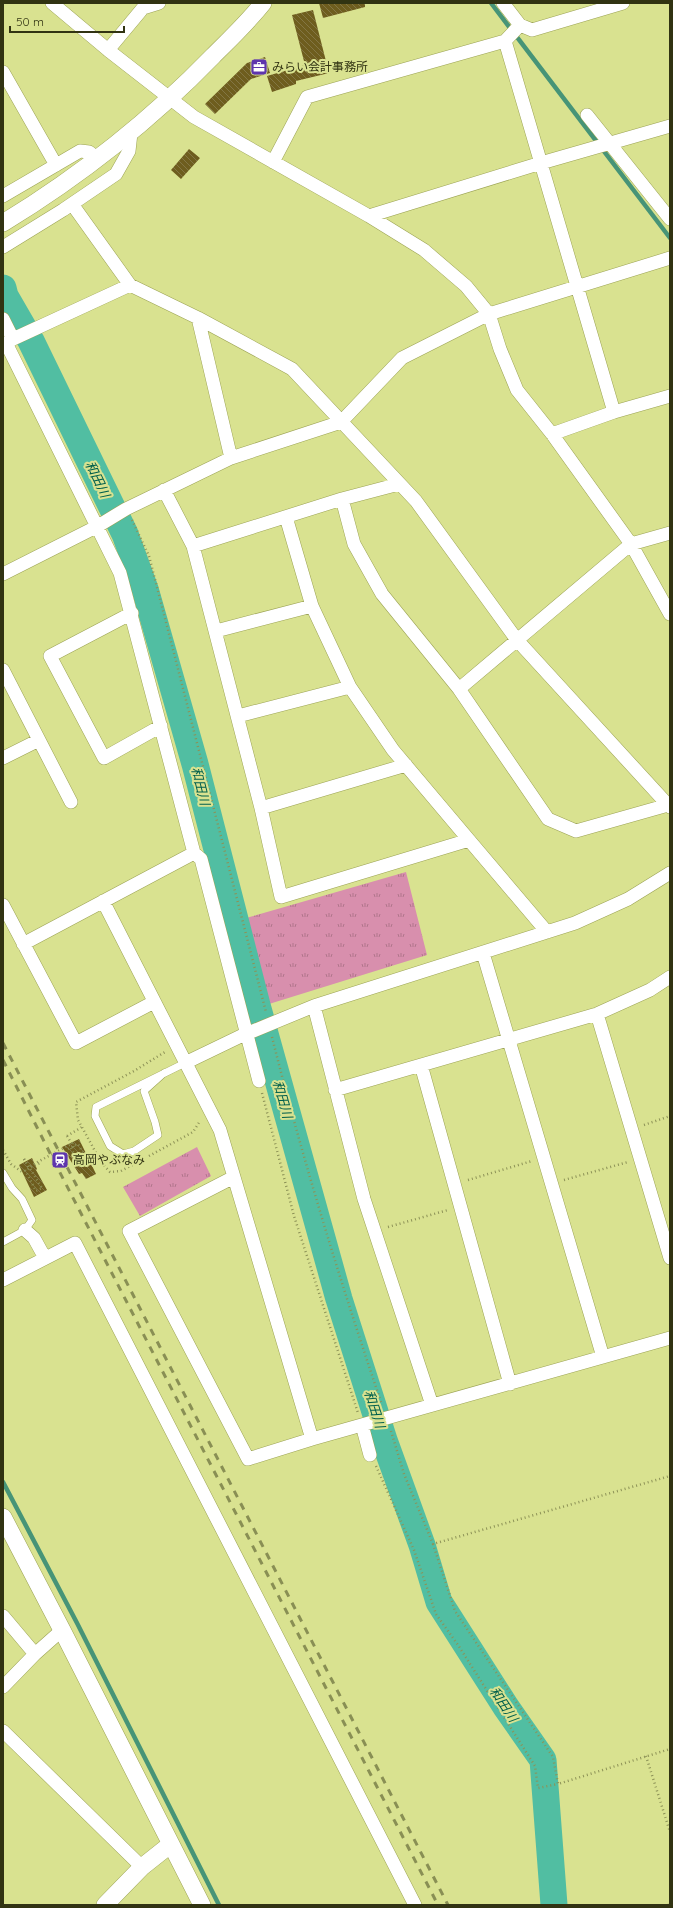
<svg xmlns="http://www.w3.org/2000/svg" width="673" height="1908" font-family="Quicksand,'Noto Sans JP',sans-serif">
<defs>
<pattern id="park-tufts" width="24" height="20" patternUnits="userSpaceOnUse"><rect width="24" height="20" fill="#d88fad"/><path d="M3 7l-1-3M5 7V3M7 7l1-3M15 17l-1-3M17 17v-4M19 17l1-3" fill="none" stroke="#b0758b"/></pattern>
<pattern id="building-back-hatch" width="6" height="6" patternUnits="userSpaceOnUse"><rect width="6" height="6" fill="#6e5d1e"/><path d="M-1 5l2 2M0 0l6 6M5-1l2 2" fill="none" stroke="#837644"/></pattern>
</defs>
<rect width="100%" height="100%" fill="#d9e290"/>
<!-- park -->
<path fill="url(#park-tufts)" d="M 406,872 L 427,955 L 269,1004 L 246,918 Z
M 197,1147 L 211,1176 L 140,1216 L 123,1187 Z"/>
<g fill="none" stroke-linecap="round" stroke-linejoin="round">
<!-- stream -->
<path stroke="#479477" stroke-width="4.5" d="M 491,3 L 670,238
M 3,1482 L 77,1623 L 219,1905"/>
<!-- river -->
<path stroke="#51bea2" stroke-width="27" d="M 3,288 L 5,296 L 31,341 L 125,534 L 145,589 L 195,764 L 257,1005 L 339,1299 L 384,1440 L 422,1545 L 439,1602 L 506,1707 L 543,1760 L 554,1905"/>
</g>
<!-- building -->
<path fill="url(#building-back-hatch)" d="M 319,3 L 365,3 L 365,7 L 323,18 Z
M 313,10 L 329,73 L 296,81 L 296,84 L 272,92 L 267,76 L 305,65 L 292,15 Z
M 265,57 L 270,73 L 251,79 L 215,114 L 205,104 L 247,63 Z
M 189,149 L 200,158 L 181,179 L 171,170 Z
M 79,1139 L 96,1174 L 86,1179 L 82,1173 L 79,1174 L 62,1147 Z
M 32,1158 L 37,1169 L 36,1170 L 47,1190 L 34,1197 L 19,1165 Z"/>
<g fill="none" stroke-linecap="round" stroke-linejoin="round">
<!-- service casing -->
<g stroke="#9ca354" stroke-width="8">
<path id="service" d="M 164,1073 L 144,1091 L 155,1122 L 158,1135 L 134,1151 L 123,1154 L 110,1146 L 95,1116 L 96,1107 L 185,1063
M 3,1173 L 12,1188 L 22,1199 L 32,1220 L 25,1230 L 3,1242"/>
</g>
<!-- minor casing -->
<g stroke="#9ca354" stroke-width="14">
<path id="minor" d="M 52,3 L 108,50 L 194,117 L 369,216 L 424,250 L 466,286 L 489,314 L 500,349 L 517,390 L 552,434 L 631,544 L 670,614
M 503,3 L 520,25 L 532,30 L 623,3
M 520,25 L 505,41 L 614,412
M 108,50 L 143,8 L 159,3
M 3,72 L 56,165
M 587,115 L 670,219
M 273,162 L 307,97 L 505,41
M 3,196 L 80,151 L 89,152 L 98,159
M 72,204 L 130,285
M 369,216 L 541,163 L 670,126
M 3,247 L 63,210 L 116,174 L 129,151 L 131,133
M 198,318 L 231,458
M 3,319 L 13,339 L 6,343 L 120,573 L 194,853 L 201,859 L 259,1081
M 13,339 L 130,285 L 198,318 L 292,369 L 416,501 L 517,640 L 668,805
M 552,434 L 614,412 L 670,396
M 399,484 L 342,499 L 354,544 L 382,594 L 459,689 L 548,819 L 576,831 L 668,805 L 670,807
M 164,490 L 193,546
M 286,517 L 312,606 L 350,687 L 393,750 L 469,840 L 281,897 L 261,808 L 193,546 L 342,499
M 3,574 L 98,526 L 126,509 L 231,458 L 341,422 L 402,358 L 489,314 L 670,258
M 132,613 L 50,656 L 104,758 L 161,726
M 216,631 L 312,606
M 3,670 L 71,802
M 459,689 L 631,544 L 670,533
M 238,716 L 350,687
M 3,758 L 39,740
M 261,808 L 406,765
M 469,840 L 547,932
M 103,901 L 220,1130 L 312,1439
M 3,905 L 76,1043 L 154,1002
M 23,944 L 194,853
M 483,953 L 603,1357
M 314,1006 L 364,1199 L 432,1405
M 597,1014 L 670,1258
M 185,1063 L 241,1036 L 314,1006 L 575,923 L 628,899 L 670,873
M 421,1065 L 510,1384
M 335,1090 L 597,1014 L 650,990 L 670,977
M 234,1177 L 129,1231 L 248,1459 L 312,1439 L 670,1338
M 25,1230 L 34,1238 L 45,1258
M 3,1280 L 75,1243 L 415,1905
M 362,1425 L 370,1455
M 3,1616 L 35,1654
M 3,1687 L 35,1654 L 62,1630
M 3,1731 L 142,1867"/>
</g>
<!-- tertiary casing -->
<g stroke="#9ca354" stroke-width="18">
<path id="tertiary" d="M 3,223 C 80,176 150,121 213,56 C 230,39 248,22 263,3
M 3,1517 L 62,1630 L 202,1905
M 105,1905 L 142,1867 L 171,1844"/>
</g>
<!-- path -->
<path stroke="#8d9257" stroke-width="2.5" stroke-dasharray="1 3" stroke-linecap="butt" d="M 132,520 L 149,556 L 266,1012
M 272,1037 C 303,1161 341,1284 382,1405
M 262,1093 L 294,1216 L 358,1413
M 644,1125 L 670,1116
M 67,1136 L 82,1127
M 67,1136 L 74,1147
M 71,1148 L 80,1167 L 87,1164
M 68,1149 L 78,1144 L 87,1160 L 98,1155
M 3,1150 L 11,1164 L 22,1172 L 40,1163
M 149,1156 L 193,1132 L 200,1121
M 24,1159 L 29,1168
M 136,1163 L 121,1171 L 110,1172 L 101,1162 L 78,1120 L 76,1102 L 134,1071 L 165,1052
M 25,1170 L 36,1191 L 42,1188
M 468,1180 L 532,1161
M 564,1180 L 628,1162
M 388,1227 L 448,1210
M 391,1431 L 404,1474 L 433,1544 L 670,1476
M 376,1466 L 414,1550 L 436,1614 L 458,1645 L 535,1766 L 538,1788 L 558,1784
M 433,1544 L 455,1611 L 553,1757 L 558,1784 L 670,1749
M 646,1756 L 670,1832
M 668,1905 L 670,1904"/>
<!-- service -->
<use href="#service" stroke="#fff" stroke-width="7"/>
<!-- minor -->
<use href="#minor" stroke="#fff" stroke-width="13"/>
<!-- tertiary -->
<use href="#tertiary" stroke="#fff" stroke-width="17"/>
<!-- rail -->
<path stroke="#898f54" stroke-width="3" stroke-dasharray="7 7" stroke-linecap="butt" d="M 3,1043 L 448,1905
M 3,1060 L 55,1163 L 438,1905"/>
<!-- path-bridge -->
<path stroke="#8d9257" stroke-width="2.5" stroke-dasharray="1 3" stroke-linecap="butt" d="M 24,1159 L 42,1188
M 30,1166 L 75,1142"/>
</g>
<!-- icons -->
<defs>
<g id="office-square" transform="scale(0.9)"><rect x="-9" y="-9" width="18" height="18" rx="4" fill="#5e35ad" stroke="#d9e290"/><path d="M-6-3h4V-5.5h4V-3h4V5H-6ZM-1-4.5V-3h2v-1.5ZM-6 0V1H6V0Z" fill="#fff"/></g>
<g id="station-square" transform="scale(0.9)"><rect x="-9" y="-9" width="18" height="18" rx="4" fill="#5e35ad" stroke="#d9e290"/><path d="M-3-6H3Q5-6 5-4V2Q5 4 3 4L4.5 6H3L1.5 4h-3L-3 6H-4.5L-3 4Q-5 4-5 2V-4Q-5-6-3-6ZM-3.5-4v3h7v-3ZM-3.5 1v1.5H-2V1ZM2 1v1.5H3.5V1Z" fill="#fff"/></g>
</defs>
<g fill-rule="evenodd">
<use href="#office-square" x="259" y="67"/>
<use href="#station-square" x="60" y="1160"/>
</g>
<g text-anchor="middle" stroke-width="4" stroke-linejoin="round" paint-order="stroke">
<!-- poi labels -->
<g font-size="12" fill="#313312" stroke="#d9e290" text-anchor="start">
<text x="272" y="71">みらい会計事務所</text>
<text x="73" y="1164">高岡やぶなみ</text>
</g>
<!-- water labels -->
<g font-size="13" font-style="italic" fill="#005f4c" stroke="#d9e290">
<text transform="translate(98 479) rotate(64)" y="5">和田川</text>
<text transform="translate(201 786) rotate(76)" y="5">和田川</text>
<text transform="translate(283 1099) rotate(74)" y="5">和田川</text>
<text transform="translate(375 1409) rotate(72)" y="5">和田川</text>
<text transform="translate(504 1704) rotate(56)" y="5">和田川</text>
</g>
</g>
<!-- border -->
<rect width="673" height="1908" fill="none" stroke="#313312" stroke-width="8"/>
<!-- scale -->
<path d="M10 26v6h114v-6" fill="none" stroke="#313312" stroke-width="2"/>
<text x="16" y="26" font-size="12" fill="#313312" stroke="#d9e290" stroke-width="3" paint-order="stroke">50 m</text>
</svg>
